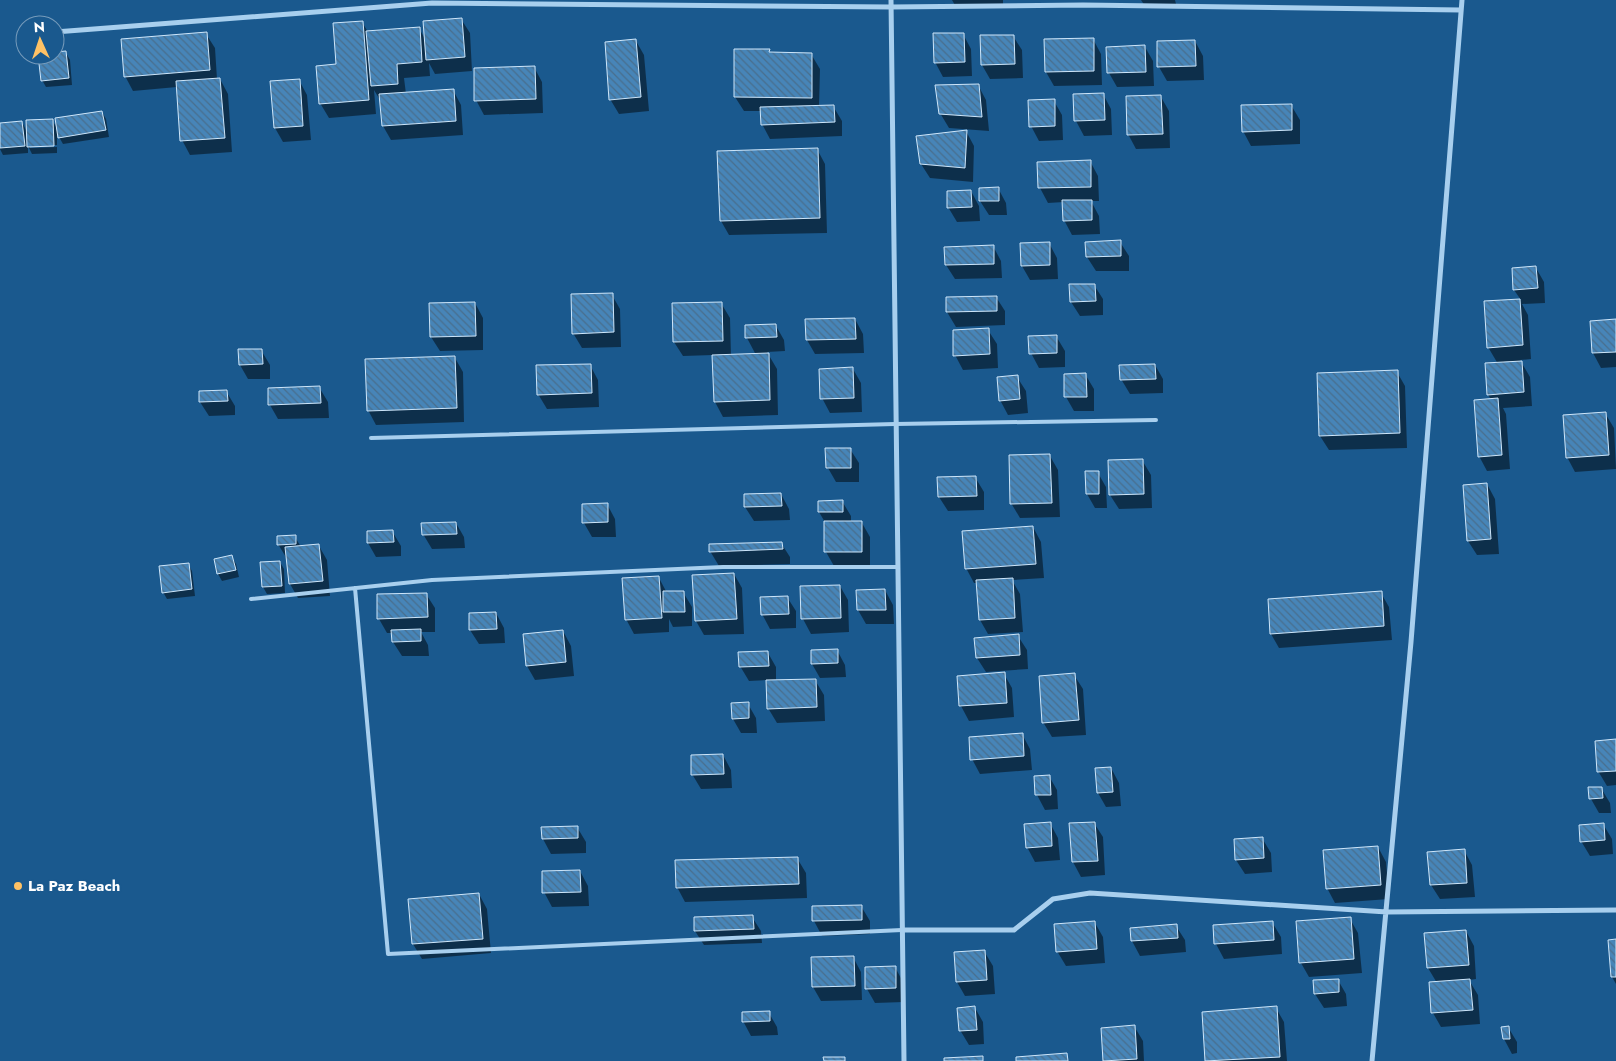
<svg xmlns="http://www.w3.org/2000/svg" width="1616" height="1061" font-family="Jost,sans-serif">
<defs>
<pattern id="building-back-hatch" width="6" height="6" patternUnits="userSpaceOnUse" patternTransform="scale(1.25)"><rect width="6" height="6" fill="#4785b8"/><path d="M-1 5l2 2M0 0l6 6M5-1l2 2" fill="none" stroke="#496e8d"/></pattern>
</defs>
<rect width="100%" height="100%" fill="#1a598e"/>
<!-- shadow -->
<path fill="#0007" d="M 952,0 L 1003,0 L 1003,5 L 956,7 Z
M 1141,0 L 1175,0 L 1176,4 L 1145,6 Z
M 461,19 L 470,33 L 472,71 L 435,74 L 429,63 L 430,76 L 404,78 L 406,94 L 453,90 L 461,105 L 463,135 L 391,140 L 383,126 L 380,100 L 374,90 L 376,114 L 329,118 L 320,103 L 338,65 L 362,22 L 368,32 L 419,28 L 425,39 Z
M 206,34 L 215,48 L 217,79 L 220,79 L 228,94 L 232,152 L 190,155 L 182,140 L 177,87 L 133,91 L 125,76 Z
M 963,34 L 971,49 L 972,76 L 943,77 L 935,62 Z
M 1013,36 L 1022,50 L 1023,78 L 990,79 L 982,65 Z
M 1093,39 L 1101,54 L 1102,85 L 1054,86 L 1046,72 Z
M 636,41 L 644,55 L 649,111 L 619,114 L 610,99 Z
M 1195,41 L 1203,56 L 1204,80 L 1167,81 L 1159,67 Z
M 1145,47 L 1153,61 L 1154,86 L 1117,87 L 1109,73 Z
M 769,50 L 771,54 L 811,54 L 820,69 L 819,107 L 833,106 L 842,121 L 842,136 L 770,139 L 762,124 L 762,111 L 744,111 L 735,97 Z
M 66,53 L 70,60 L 72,85 L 46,87 L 42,80 L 55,54 Z
M 534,67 L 542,82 L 543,113 L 484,115 L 476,100 Z
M 299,80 L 307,95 L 311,140 L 283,142 L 275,128 Z
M 978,85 L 986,100 L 989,131 L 949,128 L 940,113 Z
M 1103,94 L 1111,109 L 1112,135 L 1084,136 L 1076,121 L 1075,95 Z
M 1161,97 L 1169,111 L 1170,148 L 1136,149 L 1128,134 Z
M 1054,101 L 1062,115 L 1063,140 L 1039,141 L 1031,126 Z
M 1291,105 L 1300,120 L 1300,144 L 1251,146 L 1243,131 Z
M 102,112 L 106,119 L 109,137 L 63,144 L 59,137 Z
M 52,120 L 57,128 L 57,145 L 30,146 L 30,148 L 57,147 L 57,153 L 32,154 L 28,146 L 28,153 L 3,155 L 0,149 L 0,124 L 22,122 L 27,132 Z
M 966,131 L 974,146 L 973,182 L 930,178 L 921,164 Z
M 817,149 L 825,164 L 827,233 L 729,235 L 721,221 Z
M 1090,161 L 1098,176 L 1099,201 L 1091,201 L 1099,216 L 1100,234 L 1072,235 L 1064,220 L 1064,202 L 1048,203 L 1040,188 L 1039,163 Z
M 998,188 L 1006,203 L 1007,215 L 989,215 L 980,201 Z
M 971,191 L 979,206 L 980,221 L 957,222 L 948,207 Z
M 1120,242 L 1129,256 L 1129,271 L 1096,271 L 1087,257 Z
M 1049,243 L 1057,258 L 1058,279 L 1030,280 L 1022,266 Z
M 993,246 L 1001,261 L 1002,278 L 955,279 L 946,265 Z
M 1536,268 L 1544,282 L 1545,303 L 1522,304 L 1528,315 L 1531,359 L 1520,360 L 1530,377 L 1532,406 L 1503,408 L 1506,414 L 1510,469 L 1487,471 L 1479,456 L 1491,400 L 1488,394 L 1498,364 L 1488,347 L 1485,303 L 1521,300 L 1514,290 Z
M 1094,285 L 1103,299 L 1103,315 L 1080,316 L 1071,302 Z
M 612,295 L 620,309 L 621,347 L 582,348 L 573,333 Z
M 996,297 L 1005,311 L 1005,325 L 956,327 L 947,312 L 947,298 Z
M 475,303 L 483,318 L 483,350 L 440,351 L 431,337 Z
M 721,303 L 730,318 L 731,356 L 756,355 L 747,338 L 776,326 L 784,340 L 785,351 L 767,352 L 777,369 L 778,415 L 723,417 L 715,402 L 713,355 L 683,356 L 674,342 Z
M 855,319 L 863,334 L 864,353 L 815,354 L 807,340 Z
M 1591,322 L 1616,323 L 1616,367 L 1601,368 L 1593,353 Z
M 988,330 L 997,344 L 998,368 L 963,370 L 955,355 Z
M 1056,336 L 1065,351 L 1065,367 L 1039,368 L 1031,353 Z
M 261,350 L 270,365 L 270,379 L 248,379 L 240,365 Z
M 455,358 L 463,372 L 464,422 L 376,425 L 368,410 Z
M 590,365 L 598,380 L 599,407 L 547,409 L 538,394 Z
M 1155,365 L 1163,379 L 1163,393 L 1130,394 L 1121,379 Z
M 853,369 L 861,383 L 862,412 L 830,413 L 822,398 Z
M 1397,372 L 1405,386 L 1407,448 L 1329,450 L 1320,436 Z
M 1085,374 L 1094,389 L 1094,411 L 1074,411 L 1066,397 Z
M 1017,377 L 1026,391 L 1028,413 L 1008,415 L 1000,400 Z
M 319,387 L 328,402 L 329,418 L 278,419 L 270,405 Z
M 226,391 L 235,406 L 235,415 L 209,416 L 200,402 Z
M 1605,413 L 1614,428 L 1616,469 L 1575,472 L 1567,457 Z
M 850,449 L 859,463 L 859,482 L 836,482 L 828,468 Z
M 1050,456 L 1058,470 L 1060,517 L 1020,518 L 1011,503 Z
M 1142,460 L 1151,475 L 1152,508 L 1119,509 L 1110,495 Z
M 1098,473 L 1106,487 L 1107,508 L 1095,508 L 1087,494 Z
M 975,477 L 984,492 L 984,510 L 948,511 L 939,497 Z
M 1487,484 L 1495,499 L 1499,554 L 1477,555 L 1468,541 Z
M 781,494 L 789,509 L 790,520 L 754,521 L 745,507 Z
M 842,501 L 851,516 L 851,523 L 862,523 L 870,537 L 870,566 L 834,566 L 826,552 L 826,524 L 819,512 L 819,502 Z
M 607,504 L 615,519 L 616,537 L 592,537 L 584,523 Z
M 456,523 L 464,537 L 465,548 L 432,549 L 423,534 Z
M 1033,527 L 1041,542 L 1044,578 L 1012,580 L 1020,594 L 1023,632 L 988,634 L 980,620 L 977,583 L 974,583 L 966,568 Z
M 392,531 L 401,546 L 401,556 L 376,557 L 368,543 Z
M 295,537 L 301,547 L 319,546 L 327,560 L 330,596 L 298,598 L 290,584 L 287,559 L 278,544 Z
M 781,543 L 790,557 L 790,564 L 719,566 L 710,551 Z
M 232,557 L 236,564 L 239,577 L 222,581 L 218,574 L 216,560 Z
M 280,562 L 284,569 L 285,593 L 267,594 L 263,587 L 261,563 Z
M 188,564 L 192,571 L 195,596 L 167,599 L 163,592 Z
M 734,574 L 742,588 L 744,634 L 704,635 L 696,621 Z
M 659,578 L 667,593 L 683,592 L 692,607 L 692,626 L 673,627 L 669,619 L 669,632 L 634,634 L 626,619 Z
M 840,586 L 848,600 L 849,632 L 811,634 L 803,619 L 801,587 Z
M 885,590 L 893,605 L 894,624 L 866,624 L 858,610 Z
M 1381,593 L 1389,607 L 1392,640 L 1279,648 L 1271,634 Z
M 426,594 L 435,608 L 435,632 L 421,632 L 428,645 L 429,656 L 402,656 L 393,642 L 393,633 L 387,633 L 379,619 Z
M 787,597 L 796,611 L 796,628 L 770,629 L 762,614 Z
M 496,613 L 504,628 L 505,643 L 479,644 L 470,630 Z
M 563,631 L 571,646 L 574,676 L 535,680 L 527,666 Z
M 1018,636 L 1027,650 L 1028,669 L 986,672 L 977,658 Z
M 837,650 L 845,665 L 846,677 L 820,678 L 812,664 Z
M 768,653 L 776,667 L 776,681 L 815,680 L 824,695 L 825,721 L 777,723 L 768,708 L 767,680 L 749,681 L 740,666 Z
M 1004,674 L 1012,688 L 1014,717 L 969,721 L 961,706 L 959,677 Z
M 1074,675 L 1083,689 L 1086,735 L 1052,737 L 1043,722 Z
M 748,704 L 756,718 L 757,733 L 741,733 L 733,719 Z
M 1022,734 L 1030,749 L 1032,770 L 980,774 L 972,759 Z
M 1616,740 L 1616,785 L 1607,786 L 1598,771 Z
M 723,755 L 731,770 L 732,788 L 701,789 L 692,774 Z
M 1111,768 L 1119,783 L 1121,806 L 1106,807 L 1098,793 Z
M 1049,776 L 1057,790 L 1058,809 L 1045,810 L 1037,795 Z
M 1601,788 L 1610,803 L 1611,813 L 1599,813 L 1591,799 Z
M 1050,823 L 1058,838 L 1060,860 L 1035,862 L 1027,847 Z
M 1094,823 L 1103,837 L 1105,875 L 1081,877 L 1073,862 L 1070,825 Z
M 1603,824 L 1612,839 L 1613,854 L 1590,856 L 1581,841 Z
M 577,827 L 586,842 L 586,853 L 551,854 L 543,839 L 543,828 Z
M 1262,838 L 1271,853 L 1272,872 L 1245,874 L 1236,860 Z
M 1378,847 L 1386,862 L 1389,899 L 1335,903 L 1327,888 Z
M 1464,850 L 1472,865 L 1475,897 L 1440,899 L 1431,885 Z
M 797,858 L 806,873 L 807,898 L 685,902 L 677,887 Z
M 580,871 L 588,886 L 589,906 L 552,907 L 544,892 Z
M 479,894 L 487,909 L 491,953 L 422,959 L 413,944 L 410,900 Z
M 861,906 L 870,921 L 870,934 L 822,936 L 814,921 L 813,908 Z
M 752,917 L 761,931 L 762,943 L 704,945 L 695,931 Z
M 1350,919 L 1358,933 L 1362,973 L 1309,977 L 1301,963 Z
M 1272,922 L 1281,937 L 1282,954 L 1224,959 L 1216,944 L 1215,927 Z
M 1095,923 L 1103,937 L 1105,963 L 1066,966 L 1057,951 Z
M 1176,926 L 1185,940 L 1186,952 L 1140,956 L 1132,941 L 1131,929 Z
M 1466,931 L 1474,946 L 1476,979 L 1469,980 L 1478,995 L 1480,1024 L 1441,1027 L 1433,1013 L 1431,983 L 1437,983 L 1428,968 Z
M 1609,941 L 1616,941 L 1616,984 L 1612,977 Z
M 984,951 L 993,966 L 995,994 L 965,996 L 957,982 Z
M 853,957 L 861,972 L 862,1000 L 821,1001 L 813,987 Z
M 895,967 L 903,982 L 904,1002 L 875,1003 L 867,989 Z
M 1338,980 L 1346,994 L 1347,1006 L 1324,1008 L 1315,994 Z
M 975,1008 L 983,1022 L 984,1044 L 969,1045 L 960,1030 Z
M 1276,1008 L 1284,1022 L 1287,1061 L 1206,1061 L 1203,1013 Z
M 769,1013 L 777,1027 L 778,1035 L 751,1036 L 743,1021 Z
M 1134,1026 L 1143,1041 L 1144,1061 L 1104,1061 L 1102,1029 Z
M 1508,1027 L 1517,1042 L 1517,1053 L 1512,1054 L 1504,1039 Z"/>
<!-- building -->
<path fill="url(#building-back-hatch)" stroke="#cee6fa" d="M 462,18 L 465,57 L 426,60 L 423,21 Z
M 363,21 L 369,100 L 319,104 L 316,66 L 336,64 L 333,23 Z
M 420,27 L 422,62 L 397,64 L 398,84 L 371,86 L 366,31 Z
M 207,32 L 210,70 L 124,77 L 121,39 Z
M 933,33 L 964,33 L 965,62 L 934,63 Z
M 980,35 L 1014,35 L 1015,64 L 981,65 Z
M 1094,38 L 1094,71 L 1045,72 L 1044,39 Z
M 636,39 L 641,97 L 609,100 L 605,42 Z
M 1195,40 L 1196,66 L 1157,67 L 1157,41 Z
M 1145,45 L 1146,72 L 1107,73 L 1106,47 Z
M 734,49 L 770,49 L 769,52 L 812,53 L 812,98 L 734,97 Z
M 66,51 L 69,78 L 41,81 L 38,55 L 55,55 L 55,52 Z
M 535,66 L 536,99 L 474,101 L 474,68 Z
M 220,78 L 225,138 L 180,141 L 176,81 Z
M 300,79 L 303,126 L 274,128 L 270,81 Z
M 979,84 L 982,117 L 939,114 L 935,85 Z
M 454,89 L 456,121 L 382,126 L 379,94 Z
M 1104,93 L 1105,120 L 1074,121 L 1073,94 Z
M 1161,95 L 1163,134 L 1127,135 L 1126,96 Z
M 1055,99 L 1055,126 L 1029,127 L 1028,100 Z
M 1292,104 L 1292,130 L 1242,132 L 1241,105 Z
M 834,105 L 835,122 L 761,125 L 760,107 Z
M 102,111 L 106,130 L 58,138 L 55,118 Z
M 53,119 L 54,146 L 27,147 L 26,120 Z
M 22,121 L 25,146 L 0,148 L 0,123 Z
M 967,130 L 965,168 L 920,164 L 916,136 Z
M 818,148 L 820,218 L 720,221 L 717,151 Z
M 1091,160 L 1091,187 L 1038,188 L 1037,162 Z
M 999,187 L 999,201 L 979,201 L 979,188 Z
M 971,190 L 972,207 L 947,208 L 947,191 Z
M 1062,200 L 1092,200 L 1092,220 L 1063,221 Z
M 1121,240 L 1121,256 L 1086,257 L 1085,242 Z
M 1050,242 L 1050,265 L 1021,266 L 1020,243 Z
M 994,245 L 994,264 L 945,265 L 944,247 Z
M 1536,266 L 1538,288 L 1513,290 L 1512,268 Z
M 1069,284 L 1095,284 L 1096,301 L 1070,302 Z
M 613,293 L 614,332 L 572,334 L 571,294 Z
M 997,296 L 997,311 L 946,312 L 946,297 Z
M 1520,299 L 1523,345 L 1487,348 L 1484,301 Z
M 475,302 L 476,336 L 430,337 L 429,303 Z
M 722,302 L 723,341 L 673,342 L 672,303 Z
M 855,318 L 856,339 L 806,340 L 805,319 Z
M 1616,319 L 1616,352 L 1592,353 L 1590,321 Z
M 776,324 L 777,337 L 745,338 L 745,325 Z
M 989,328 L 990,354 L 953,356 L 953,330 Z
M 1057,335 L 1057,353 L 1029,354 L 1028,336 Z
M 238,349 L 262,349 L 263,364 L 239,365 Z
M 769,353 L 770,400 L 714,402 L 712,355 Z
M 455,356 L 457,408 L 367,411 L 365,359 Z
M 1522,361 L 1524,392 L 1487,395 L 1485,363 Z
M 591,364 L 592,393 L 537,395 L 536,365 Z
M 1155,364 L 1156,379 L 1120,380 L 1119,365 Z
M 853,367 L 854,398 L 820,399 L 819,369 Z
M 1398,370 L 1400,433 L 1319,436 L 1317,373 Z
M 1086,373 L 1087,397 L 1064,397 L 1064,374 Z
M 1018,375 L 1020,399 L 999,401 L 997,377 Z
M 320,386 L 321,403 L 268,405 L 268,388 Z
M 227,390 L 228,401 L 199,402 L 199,391 Z
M 1498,398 L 1502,455 L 1478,457 L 1474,400 Z
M 1606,412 L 1609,455 L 1566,458 L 1563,415 Z
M 825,448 L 851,448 L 851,468 L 826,468 Z
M 1050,454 L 1052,503 L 1010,504 L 1009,455 Z
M 1143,459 L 1144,494 L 1109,495 L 1108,460 Z
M 1085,471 L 1099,471 L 1099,494 L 1086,494 Z
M 976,476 L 977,496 L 938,497 L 937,477 Z
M 1487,483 L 1491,539 L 1467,541 L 1463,485 Z
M 781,493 L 782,506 L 744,507 L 744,494 Z
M 843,500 L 843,512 L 818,512 L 818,501 Z
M 608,503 L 608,522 L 582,523 L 582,504 Z
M 824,521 L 862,521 L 862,552 L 824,552 Z
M 456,522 L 457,534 L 422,535 L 421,523 Z
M 1033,526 L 1036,564 L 965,569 L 962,531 Z
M 393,530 L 394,542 L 367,543 L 367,531 Z
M 296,535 L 296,544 L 277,545 L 277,536 Z
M 782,542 L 783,549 L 709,552 L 709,544 Z
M 319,544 L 323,581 L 289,584 L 285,547 Z
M 232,555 L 236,570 L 217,574 L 214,559 Z
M 280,561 L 282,586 L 262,587 L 260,562 Z
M 189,563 L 192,589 L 162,593 L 159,566 Z
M 734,573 L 737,619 L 695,621 L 692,575 Z
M 659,576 L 662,618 L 625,620 L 622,578 Z
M 1013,578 L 1015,618 L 979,620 L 976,580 Z
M 840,585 L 841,618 L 801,619 L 800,586 Z
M 885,589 L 886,610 L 857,610 L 856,590 Z
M 663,591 L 684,591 L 685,612 L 663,612 Z
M 1382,591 L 1384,626 L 1270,634 L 1268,599 Z
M 427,593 L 428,617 L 377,619 L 377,594 Z
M 788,596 L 789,614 L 761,615 L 760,597 Z
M 496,612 L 497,629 L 469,630 L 469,613 Z
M 421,629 L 421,641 L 392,642 L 391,630 Z
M 563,630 L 566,662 L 526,666 L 523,634 Z
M 1019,634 L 1020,655 L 976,658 L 974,638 Z
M 838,649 L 838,663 L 811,664 L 811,650 Z
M 768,651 L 769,666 L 739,667 L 738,652 Z
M 1005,672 L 1007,703 L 959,706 L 957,676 Z
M 1075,673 L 1079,720 L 1042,723 L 1039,676 Z
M 816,679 L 817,707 L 767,709 L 766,680 Z
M 749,702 L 749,718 L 732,719 L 731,703 Z
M 1023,733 L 1024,756 L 970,760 L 969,737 Z
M 1616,739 L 1616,771 L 1597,772 L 1595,741 Z
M 723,754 L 724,774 L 691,775 L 691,755 Z
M 1111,767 L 1113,792 L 1097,793 L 1095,768 Z
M 1050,775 L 1051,795 L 1035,795 L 1034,776 Z
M 1588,787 L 1602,787 L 1603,798 L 1589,799 Z
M 1051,822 L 1052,846 L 1026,848 L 1024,824 Z
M 1095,822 L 1098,861 L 1072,862 L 1069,823 Z
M 1604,823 L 1605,840 L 1580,842 L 1579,825 Z
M 578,826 L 578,838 L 542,839 L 541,827 Z
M 1263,837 L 1264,858 L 1235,860 L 1234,839 Z
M 1378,846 L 1381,885 L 1326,889 L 1323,850 Z
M 1465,849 L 1467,883 L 1430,885 L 1427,852 Z
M 798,857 L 799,884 L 676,888 L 675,860 Z
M 580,870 L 581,892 L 542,893 L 542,871 Z
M 479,893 L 483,939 L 412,944 L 408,899 Z
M 862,905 L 862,920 L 812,921 L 812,906 Z
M 753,915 L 754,929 L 694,931 L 694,917 Z
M 1351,917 L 1354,959 L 1299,963 L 1296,921 Z
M 1095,921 L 1097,949 L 1056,952 L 1054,924 Z
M 1273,921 L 1274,940 L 1214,944 L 1213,925 Z
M 1177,924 L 1178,938 L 1131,941 L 1130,928 Z
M 1466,930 L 1469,965 L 1427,968 L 1424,933 Z
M 1616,939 L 1616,977 L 1611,977 L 1608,940 Z
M 985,950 L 987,980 L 956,982 L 954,952 Z
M 854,956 L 855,986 L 812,987 L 811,957 Z
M 896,966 L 896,988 L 865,989 L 865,967 Z
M 1339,979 L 1339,992 L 1314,994 L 1313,980 Z
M 1470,979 L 1473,1010 L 1431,1013 L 1429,982 Z
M 975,1006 L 977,1030 L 959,1031 L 957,1008 Z
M 1277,1006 L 1280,1057 L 1205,1061 L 1202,1012 Z
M 770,1011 L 770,1021 L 742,1022 L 742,1012 Z
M 1135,1025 L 1137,1059 L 1103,1061 L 1101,1028 Z
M 1509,1026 L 1510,1039 L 1503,1039 L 1501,1027 Z
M 1067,1053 L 1068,1061 L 1016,1061 L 1016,1057 Z
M 983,1056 L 983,1061 L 944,1061 L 944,1058 Z
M 823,1057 L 845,1057 L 845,1061 L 824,1061 Z"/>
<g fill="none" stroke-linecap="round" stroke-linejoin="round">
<!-- lane -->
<path stroke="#a8cfee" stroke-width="4" d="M 371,438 L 895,424 L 1156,420
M 355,588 L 388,954 L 902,930
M 251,599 L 432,580 L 723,567 L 897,567"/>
<!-- street -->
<path stroke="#a8cfee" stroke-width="5" d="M 891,0 L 904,1061
M 55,32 L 432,3 L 891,7 L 1083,5 L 1461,10
M 902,930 L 1014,930 L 1053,899 L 1090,893 L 1387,912 L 1616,910
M 1372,1061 L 1411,642 L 1462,0"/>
</g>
<!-- markers -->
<circle fill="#ffc265" stroke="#1a598e" stroke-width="2" cx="18" cy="886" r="5"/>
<g text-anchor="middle" stroke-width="4" stroke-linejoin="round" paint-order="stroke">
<!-- poi labels -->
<g font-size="15" font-weight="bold" fill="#fff" stroke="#1a598e" text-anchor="start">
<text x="28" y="891">La Paz Beach</text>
</g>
</g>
<!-- north arrow -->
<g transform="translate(40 40) rotate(357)"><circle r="24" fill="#1a598e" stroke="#769bbb"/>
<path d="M0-4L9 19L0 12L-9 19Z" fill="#ffc265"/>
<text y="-8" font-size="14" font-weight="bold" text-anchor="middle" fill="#ffffff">N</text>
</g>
</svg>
